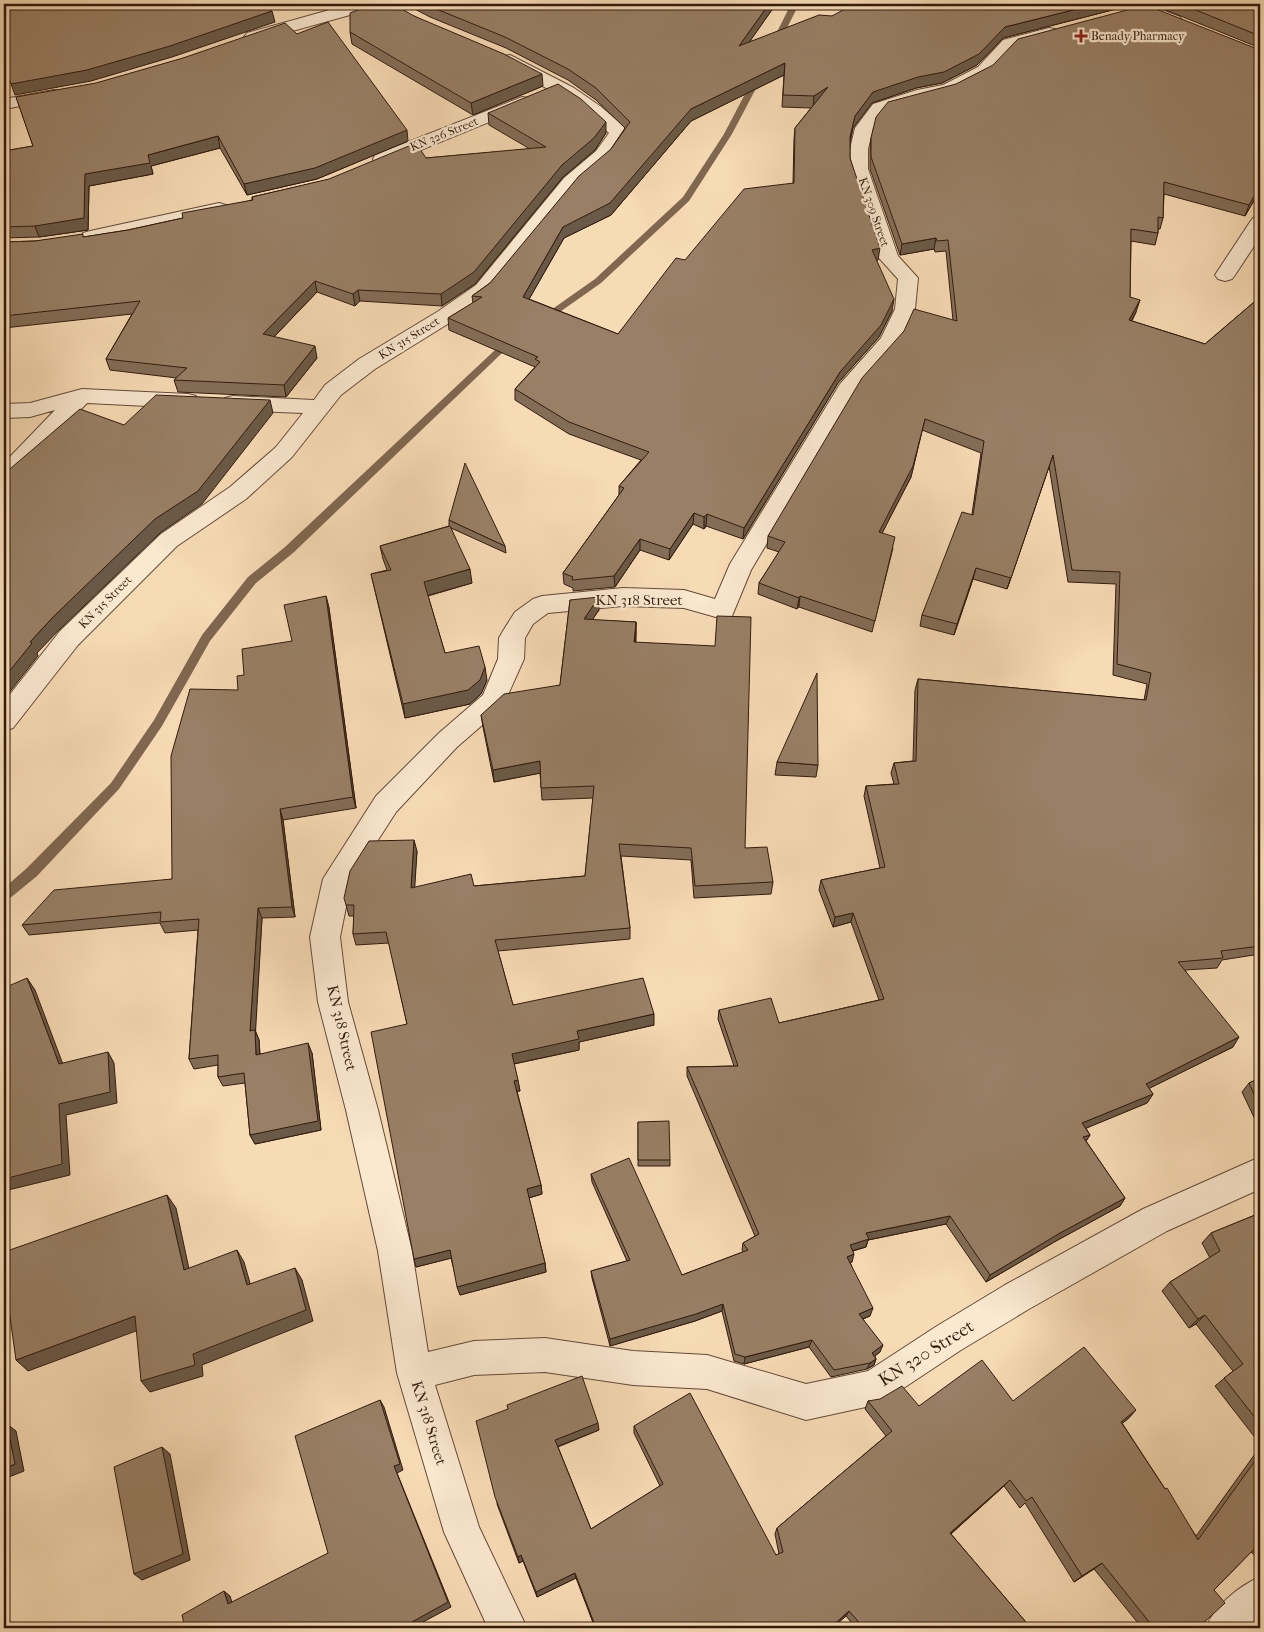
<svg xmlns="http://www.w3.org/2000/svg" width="1264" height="1632" font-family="'IM FELL French Canon',serif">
<rect width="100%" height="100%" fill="#f7dbb5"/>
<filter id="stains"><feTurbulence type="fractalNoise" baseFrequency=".004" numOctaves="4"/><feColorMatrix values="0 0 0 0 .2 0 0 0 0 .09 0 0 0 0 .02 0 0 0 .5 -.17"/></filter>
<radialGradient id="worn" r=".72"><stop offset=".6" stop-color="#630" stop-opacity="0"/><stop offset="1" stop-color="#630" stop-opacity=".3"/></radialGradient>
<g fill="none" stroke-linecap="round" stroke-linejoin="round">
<!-- stream -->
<path fill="#806750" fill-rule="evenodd" d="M 791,4 L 799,4 L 779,44 L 772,46 L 771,44 Z
M 755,75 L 762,77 L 732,134 L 689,201 L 601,283 L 547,321 L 541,321 L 541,317 L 595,279 L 683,197 L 724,134 Z
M 512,339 L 517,342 L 515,344 L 501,354 L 293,553 L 256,583 L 210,641 L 162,726 L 119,789 L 37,876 L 9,899 L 4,900 L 4,888 L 27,868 L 111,783 L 154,720 L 202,635 L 248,577 L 285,547 L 495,350 Z"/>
<!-- street casing -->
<g stroke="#624b38" stroke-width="2">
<path id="street" d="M 351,4 L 377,4 L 375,8 L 253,42 L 247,41 L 244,37 L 247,33 Z
M 1124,4 L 1146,4 L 1180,17 L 1182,21 L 1180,25 L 1168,25 L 1126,8 Z
M 1049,28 L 1055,29 L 1058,33 L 1055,37 L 1015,48 L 990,75 L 954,93 L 927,99 L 885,112 L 873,128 L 868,149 L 868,169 L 898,256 L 918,278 L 915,309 L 901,341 L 859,388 L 751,570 L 732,616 L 723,619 L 684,608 L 623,606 L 548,613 L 533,624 L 525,638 L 524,659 L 502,708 L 457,747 L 396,812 L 351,882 L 340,937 L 348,1002 L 378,1110 L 412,1251 L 428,1352 L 474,1341 L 545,1338 L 633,1351 L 707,1355 L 806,1384 L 868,1371 L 937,1326 L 1005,1285 L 1143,1209 L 1260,1157 L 1260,1189 L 1167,1231 L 1029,1309 L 961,1350 L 887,1399 L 875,1405 L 806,1420 L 707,1389 L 633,1385 L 545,1372 L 474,1375 L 435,1385 L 479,1527 L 527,1628 L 488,1628 L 444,1532 L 397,1373 L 378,1251 L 346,1110 L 318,1002 L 310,937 L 323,879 L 376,796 L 439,733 L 483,695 L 498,659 L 499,638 L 503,631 L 515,612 L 533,599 L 542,596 L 623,588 L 684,590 L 715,599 L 730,564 L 840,384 L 881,338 L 895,309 L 898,279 L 879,258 L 850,169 L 850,149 L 855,128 L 873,104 L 917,90 L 943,85 L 978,67 L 1003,40 Z
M 510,55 L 574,88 L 600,106 L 626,128 L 628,132 L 610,159 L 578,186 L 490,293 L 451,322 L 375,369 L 341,395 L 292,457 L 246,499 L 177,546 L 78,645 L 13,728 L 4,731 L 4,702 L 60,631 L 161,534 L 230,487 L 276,447 L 303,413 L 233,410 L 225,408 L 222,403 L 225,398 L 233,396 L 314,400 L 325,385 L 359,359 L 437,312 L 476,285 L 564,178 L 596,151 L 609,133 L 574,104 L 504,64 L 501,60 L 504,56 Z
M 54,90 L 60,91 L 63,95 L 60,99 L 4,109 L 4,99 Z
M 522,97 L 528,98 L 531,102 L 528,106 L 389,163 L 382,165 L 375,163 L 373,159 L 375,155 Z
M 219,203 L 226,205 L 229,209 L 226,213 L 90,243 L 83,241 L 80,237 L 83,233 L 90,231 Z
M 1260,216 L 1260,237 L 1235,275 L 1232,279 L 1225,281 L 1218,279 L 1215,275 L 1250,222 L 1253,218 Z
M 82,389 L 188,394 L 196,396 L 199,401 L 196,406 L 188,408 L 87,403 L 12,483 L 4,485 L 4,463 L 55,410 L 30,417 L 4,418 L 4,404 L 30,403 Z
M 1260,1577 L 1260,1621 L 1253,1628 L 1206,1628 C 1214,1606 1239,1586 1260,1577 Z"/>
</g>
<!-- street -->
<use href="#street" fill="#fae8cf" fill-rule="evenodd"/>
</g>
<!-- wall -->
<path fill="#836d57" stroke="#311b0e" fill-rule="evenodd" d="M 405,4 L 776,4 L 749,42 L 832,16 L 1124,7 L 1003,38 L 977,65 L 942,83 L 916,88 L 872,103 L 853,128 L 850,143 L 850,158 L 878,260 L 876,260 L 892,311 L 879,337 L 838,383 L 743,539 L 706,526 L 704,529 L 693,524 L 669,560 L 640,550 L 615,587 L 573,591 L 573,588 L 564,584 L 563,573 L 619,495 L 619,486 L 641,460 L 569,434 L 515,400 L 515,389 L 535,367 L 449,330 L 448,318 L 473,303 L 472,296 L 490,283 L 611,149 L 625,128 L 596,100 L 568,80 L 506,48 L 430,17 ZM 784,75 L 782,107 L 811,108 L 795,128 L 794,139 L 793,183 L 685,260 L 618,334 L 529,299 L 564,238 L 611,215 L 691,121 Z
M 1156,4 L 1260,4 L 1260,48 L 1156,6 Z
M 414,16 L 543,86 L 473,115 L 352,44 L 350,32 Z
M 16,97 L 408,141 L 317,179 L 247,195 L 220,148 L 151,166 L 153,174 L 89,186 L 88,230 L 39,237 L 4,238 L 4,151 L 33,146 Z
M 488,113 L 606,133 L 595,150 L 563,177 L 475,284 L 442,306 L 360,301 L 355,306 L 317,292 L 274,337 L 317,358 L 286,397 L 178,392 L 174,380 L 177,378 L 110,370 L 106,359 L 132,314 L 4,328 L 4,242 L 35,241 L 84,237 L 128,230 L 183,218 L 252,200 L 252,197 L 426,158 L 530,149 L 489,125 Z
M 871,138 L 1260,190 L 1245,216 L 1164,194 L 1163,218 L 1160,229 L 1158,229 L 1158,233 L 1155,245 L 1131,241 L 1130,297 L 1136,312 L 1132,321 L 1205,344 L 1260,297 L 1260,954 L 1222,960 L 1217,968 L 1185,970 L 1233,1047 L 1149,1088 L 1153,1094 L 1147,1103 L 1086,1128 L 1090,1135 L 1086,1141 L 1125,1198 L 1120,1206 L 1056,1241 L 986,1282 L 946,1224 L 868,1240 L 866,1247 L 853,1251 L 852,1262 L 850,1262 L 870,1316 L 863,1319 L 880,1352 L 875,1356 L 876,1359 L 874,1365 L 867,1369 L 831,1377 L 809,1347 L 744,1364 L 734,1361 L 722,1311 L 695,1321 L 610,1346 L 592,1278 L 591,1271 L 627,1261 L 592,1182 L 591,1174 L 682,1275 L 743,1252 L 742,1250 L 743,1243 L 755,1236 L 687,1076 L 687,1067 L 734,1066 L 718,1019 L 719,1010 L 779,1023 L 879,1000 L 851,922 L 833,927 L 819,890 L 821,880 L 880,868 L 864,796 L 866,786 L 894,784 L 891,773 L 894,763 L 913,761 L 915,690 L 918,679 L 1144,700 L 1147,684 L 1113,675 L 1116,584 L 1068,582 L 1049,466 L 1007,589 L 973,579 L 954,635 L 920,626 L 922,615 L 972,514 L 981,453 L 922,430 L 911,477 L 882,533 L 893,548 L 872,632 L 799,607 L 797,609 L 758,594 L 759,583 L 779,552 L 767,548 L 768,536 L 953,320 L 946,251 L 935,252 L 934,249 L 900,255 L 870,169 L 870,149 Z
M 449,520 L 505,546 L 506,553 L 451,528 L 472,583 L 428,596 L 445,653 L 487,680 L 481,694 L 470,704 L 405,718 L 371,574 L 387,570 L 383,559 L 380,546 L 449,526 Z
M 326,596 L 329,608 L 356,808 L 283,820 L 295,917 L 262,918 L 255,1030 L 259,1040 L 260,1054 L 312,1053 L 321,1130 L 255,1144 L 250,1135 L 245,1083 L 223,1086 L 218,1077 L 218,1065 L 194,1069 L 189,1059 L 198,930 L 165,933 L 160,923 L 29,935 L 22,925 L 172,879 L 238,690 L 244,675 L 292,641 Z
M 570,600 L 599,610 L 592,620 L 636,622 L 636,642 L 745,848 L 773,882 L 771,894 L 694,898 L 691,860 L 621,856 L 630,928 L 630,939 L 498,951 L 513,1005 L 654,1025 L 579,1042 L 579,1050 L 514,1064 L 520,1091 L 517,1091 L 541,1185 L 542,1194 L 529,1198 L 545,1263 L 546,1272 L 460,1295 L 451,1258 L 416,1267 L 407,1024 L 389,943 L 356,945 L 353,934 L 354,916 L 349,916 L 346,905 L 417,851 L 414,888 L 474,886 L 585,876 L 593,798 L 542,800 L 540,773 L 494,782 L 483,727 L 481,715 L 560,685 Z
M 777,762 L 818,765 L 816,777 L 775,775 Z
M 1260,1078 L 1260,1130 L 1242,1092 L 1249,1083 Z
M 638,1122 L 670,1160 L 670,1166 L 638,1166 Z
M 1260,1213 L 1260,1444 L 1215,1386 L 1233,1371 L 1196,1324 L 1189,1328 L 1162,1291 L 1170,1282 L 1210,1258 L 1202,1243 L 1211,1233 Z
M 868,1401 L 919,1406 L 1013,1401 L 1129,1418 L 1122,1423 L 1196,1536 L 1260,1447 L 1260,1555 L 1257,1557 L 1251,1552 L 1214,1590 L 1198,1628 L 1142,1628 L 1094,1569 L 1074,1582 L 1025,1503 L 1020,1508 L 1004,1486 L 951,1534 L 1031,1628 L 856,1628 L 846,1616 L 832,1628 L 595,1628 L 576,1578 L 537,1597 L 523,1561 L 519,1563 L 497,1504 L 508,1409 L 599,1430 L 558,1447 L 591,1529 L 660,1486 L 634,1433 L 634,1426 L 776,1555 L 779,1554 L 775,1534 L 777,1528 L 886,1436 L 865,1409 Z"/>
<!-- shaded-wall -->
<path fill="#6a5947" stroke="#311b0e" d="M 769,4 L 776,4 L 739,57 L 739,46 Z
M 1097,4 L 1125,4 L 1124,7 L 1003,38 L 977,65 L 942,83 L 916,88 L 872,103 L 853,128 L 848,149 L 850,137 L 855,116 L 873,92 L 1005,27 Z
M 272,11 L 275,22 L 172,57 L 91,81 L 15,95 L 11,84 Z
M 785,63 L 784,75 L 691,121 L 611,215 L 564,238 L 524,308 L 523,297 L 563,227 L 691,109 Z
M 542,74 L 543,86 L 473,115 L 471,103 Z
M 828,87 L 813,108 L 814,96 Z
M 606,122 L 606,133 L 595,150 L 563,177 L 475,284 L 442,306 L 441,294 L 562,165 Z
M 407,130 L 408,141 L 317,179 L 247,195 L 244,184 Z
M 218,136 L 220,148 L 151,166 L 153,174 L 89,186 L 88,230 L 39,237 L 35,226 L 85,174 L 148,155 Z
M 1260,186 L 1260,190 L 1245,216 L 1249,205 Z
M 936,238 L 934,249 L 900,255 L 902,244 Z
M 880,248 L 878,260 L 870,262 L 872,250 Z
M 315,281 L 317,292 L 266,345 L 263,334 Z
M 358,290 L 360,301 L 355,306 L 353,294 Z
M 894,299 L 892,311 L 879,337 L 838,383 L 743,539 L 744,528 L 840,372 Z
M 1140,300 L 1136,312 L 1126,331 L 1129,320 Z
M 315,346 L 317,358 L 286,397 L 284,385 Z
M 270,400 L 273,413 L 202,504 L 160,533 L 59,630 L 37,653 L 38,656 L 4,699 L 4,678 L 30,642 L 53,617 Z
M 925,419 L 911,477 L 877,543 L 879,532 Z
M 1053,455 L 1049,466 L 1007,589 L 1011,578 Z
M 694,513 L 693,524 L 669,560 L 670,549 Z
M 707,514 L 706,526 L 704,529 L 704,517 Z
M 640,539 L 640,550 L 615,587 L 614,576 Z
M 976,568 L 973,579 L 954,635 L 957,624 Z
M 470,569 L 472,583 L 426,596 L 424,582 Z
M 326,596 L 329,608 L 356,808 L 353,797 Z
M 800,596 L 799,607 L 797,609 L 799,598 Z
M 599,597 L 599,610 L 584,632 L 584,619 Z
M 636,622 L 636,634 L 634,655 L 634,642 Z
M 485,667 L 487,680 L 481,694 L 470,704 L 405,718 L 403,704 Z
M 540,761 L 541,773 L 494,782 L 493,770 Z
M 280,809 L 283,820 L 295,917 L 292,907 Z
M 414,840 L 417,851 L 414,900 L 411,888 Z
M 258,908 L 262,918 L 255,1041 L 250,1031 Z
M 853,913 L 851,922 L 833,927 L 835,917 Z
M 27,978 L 35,990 L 67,1075 L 59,1064 Z
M 654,1014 L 654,1025 L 579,1042 L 579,1050 L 513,1064 L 512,1054 L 577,1031 Z
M 255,1030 L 259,1040 L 260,1064 L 256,1055 Z
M 1239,1037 L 1233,1047 L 1140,1093 L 1146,1084 Z
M 308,1043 L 312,1053 L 321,1130 L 255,1144 L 250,1135 Z
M 108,1052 L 114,1063 L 117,1103 L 66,1115 L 70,1175 L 4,1191 L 4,1179 L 59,1104 Z
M 518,1080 L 520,1091 L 516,1091 L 514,1081 Z
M 1153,1094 L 1147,1103 L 1077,1132 L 1082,1123 Z
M 1090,1135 L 1085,1143 L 1083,1137 Z
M 541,1185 L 542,1194 L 528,1198 L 527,1189 Z
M 167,1195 L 176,1208 L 192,1283 L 184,1270 Z
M 1125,1198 L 1120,1206 L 1056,1241 L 986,1282 L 990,1275 L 1060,1233 Z
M 950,1216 L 946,1224 L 868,1240 L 866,1247 L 848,1252 L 850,1245 L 866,1233 Z
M 237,1250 L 244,1262 L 254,1297 L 247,1285 Z
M 450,1250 L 452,1258 L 416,1267 L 414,1259 Z
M 854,1254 L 852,1262 L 845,1264 L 847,1257 Z
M 545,1263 L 546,1272 L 460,1295 L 457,1287 Z
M 295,1268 L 302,1280 L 313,1321 L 202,1365 L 203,1376 L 150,1392 L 141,1381 L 193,1354 Z
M 723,1304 L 722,1311 L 695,1321 L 610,1346 L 610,1339 Z
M 873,1308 L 870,1316 L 857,1321 L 859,1314 Z
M 1205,1315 L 1196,1324 L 1189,1328 L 1198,1319 Z
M 135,1316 L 144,1328 L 28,1371 L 16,1360 Z
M 812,1340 L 809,1347 L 744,1364 L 745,1357 Z
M 883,1345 L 880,1352 L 869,1360 L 872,1353 Z
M 876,1359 L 874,1365 L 867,1369 L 870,1363 Z
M 380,1400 L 384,1407 L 403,1470 L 397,1473 L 451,1607 L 412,1628 L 401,1628 L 394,1466 Z
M 1136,1410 L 1129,1418 L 1114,1430 L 1121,1422 Z
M 598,1423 L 599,1430 L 556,1447 L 555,1440 Z
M 7,1424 L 16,1431 L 24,1471 L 4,1479 Z
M 162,1447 L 170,1454 L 190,1560 L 142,1580 L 134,1574 Z
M 1010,1480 L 1004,1486 L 945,1539 L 950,1533 Z
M 521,1555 L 523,1561 L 519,1563 L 518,1557 Z
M 1102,1563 L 1094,1569 L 1074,1582 L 1082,1576 Z
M 575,1573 L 576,1578 L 537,1597 L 536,1592 Z
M 224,1591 L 230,1596 L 234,1609 L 228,1604 Z
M 849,1611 L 846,1616 L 832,1628 L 830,1628 Z"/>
<!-- building -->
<path fill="#987f65" stroke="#311b0e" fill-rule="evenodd" d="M 14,4 L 265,4 L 272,11 L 170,46 L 87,70 L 11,84 L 4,64 L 4,6 Z
M 373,4 L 393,4 L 414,16 L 504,54 L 542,74 L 471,103 L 350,32 L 350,13 Z
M 424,4 L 769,4 L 739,46 L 819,15 L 832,16 L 854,4 L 1097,4 L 1005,27 L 979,54 L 944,72 L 918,77 L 873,92 L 855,116 L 850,137 L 850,158 L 880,248 L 872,250 L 894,299 L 881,325 L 840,372 L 744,528 L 707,514 L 704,517 L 694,513 L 670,549 L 640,539 L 614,576 L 572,580 L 573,577 L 563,573 L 624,488 L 619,486 L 649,452 L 569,422 L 515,389 L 540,362 L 535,359 L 538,357 L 448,318 L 482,297 L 472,296 L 490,283 L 579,176 L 611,149 L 630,122 L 596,88 L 568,69 L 505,37 ZM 785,63 L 783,95 L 814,96 L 828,87 L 795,128 L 794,183 L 744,189 L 685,260 L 676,258 L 618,334 L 523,297 L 563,227 L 610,203 L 691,109 Z
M 1181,4 L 1260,4 L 1260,36 Z
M 1146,5 L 1260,50 L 1260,186 L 1249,205 L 1164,182 L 1163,218 L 1158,217 L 1158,233 L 1131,229 L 1130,297 L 1140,300 L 1129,320 L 1205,344 L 1260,297 L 1260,946 L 1221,951 L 1223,958 L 1178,962 L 1239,1037 L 1146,1084 L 1153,1094 L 1082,1123 L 1090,1135 L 1083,1137 L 1125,1198 L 1060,1233 L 990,1275 L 950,1216 L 866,1233 L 869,1239 L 850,1245 L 854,1254 L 847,1257 L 873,1308 L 859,1314 L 883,1345 L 872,1353 L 876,1359 L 870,1363 L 834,1370 L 812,1340 L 745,1357 L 735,1354 L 723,1304 L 696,1314 L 610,1339 L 591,1271 L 630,1260 L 591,1174 L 629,1158 L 682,1275 L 748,1250 L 743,1243 L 759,1234 L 687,1067 L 738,1066 L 719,1010 L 771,998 L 779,1023 L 884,999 L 853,913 L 835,917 L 821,880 L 885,867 L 866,786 L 899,784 L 894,763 L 916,761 L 918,679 L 1146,700 L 1151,673 L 1117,664 L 1120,572 L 1072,570 L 1053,455 L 1011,578 L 976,568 L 957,624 L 922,615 L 962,512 L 973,515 L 984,441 L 925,419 L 913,466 L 879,532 L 895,537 L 875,621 L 800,596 L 799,598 L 759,583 L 785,542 L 768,536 L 862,378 L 904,331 L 914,309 L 957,321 L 948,240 L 937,241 L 936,238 L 902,244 L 871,157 L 871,138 L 876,117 L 888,102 L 956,84 L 993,65 L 1018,39 Z
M 328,22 L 407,130 L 315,168 L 244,184 L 218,136 L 148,155 L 150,163 L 85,174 L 84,218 L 35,226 L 4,227 L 4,151 L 33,146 L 16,97 L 96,83 L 183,58 L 285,23 L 297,34 Z
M 558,84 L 581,99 L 606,122 L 594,138 L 562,165 L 474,272 L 441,294 L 358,290 L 353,294 L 315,281 L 263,334 L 315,346 L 284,385 L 174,380 L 187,368 L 106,359 L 140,301 L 4,316 L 4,242 L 35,241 L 83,234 L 83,237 L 128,230 L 183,218 L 182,213 L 253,200 L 252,197 L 329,179 L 416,143 L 426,158 L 546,147 L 488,113 Z
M 156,395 L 270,400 L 198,491 L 155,519 L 53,617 L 30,642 L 32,643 L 4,678 L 4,474 L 80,409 L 124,425 Z
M 465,463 L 505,546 L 449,520 Z
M 450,526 L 470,569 L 424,582 L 445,653 L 479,646 L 485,667 L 480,680 L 468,690 L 403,704 L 371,574 L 391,570 L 380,546 Z
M 326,596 L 353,797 L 280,809 L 292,907 L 258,908 L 250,1031 L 255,1030 L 256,1055 L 308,1043 L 318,1121 L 250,1135 L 244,1073 L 218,1077 L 218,1055 L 189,1059 L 199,919 L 160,922 L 161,912 L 22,925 L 54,890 L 172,879 L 171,756 L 190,689 L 238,690 L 237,676 L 244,675 L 242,649 L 292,641 L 284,605 Z
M 599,597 L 584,619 L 636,622 L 634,642 L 715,646 L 717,616 L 751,617 L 745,848 L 767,847 L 773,882 L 695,886 L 691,848 L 619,844 L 630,928 L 495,940 L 513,1005 L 643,978 L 654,1014 L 577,1031 L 579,1039 L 512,1054 L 518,1080 L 514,1081 L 541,1185 L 527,1189 L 545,1263 L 457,1287 L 450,1250 L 414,1259 L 371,1032 L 407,1024 L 386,932 L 353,934 L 354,905 L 346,905 L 344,898 L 350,871 L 369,841 L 414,840 L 411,888 L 471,874 L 474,886 L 585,876 L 594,786 L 541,788 L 540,761 L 493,770 L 481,715 L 504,694 L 560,685 L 570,600 Z
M 817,673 L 818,765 L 777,762 Z
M 27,978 L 59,1064 L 108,1052 L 110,1092 L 59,1104 L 62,1164 L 4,1179 L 4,988 Z
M 1260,1078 L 1260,1107 L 1249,1083 Z
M 669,1121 L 670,1160 L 638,1160 L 638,1122 Z
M 167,1195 L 184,1270 L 237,1250 L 247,1285 L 295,1268 L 306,1310 L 193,1354 L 195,1365 L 141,1381 L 135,1316 L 16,1360 L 4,1274 L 4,1252 Z
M 1260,1213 L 1260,1424 L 1224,1378 L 1243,1364 L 1205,1315 L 1198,1319 L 1170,1282 L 1220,1251 L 1211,1233 Z
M 1084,1347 L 1136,1410 L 1121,1422 L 1165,1489 L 1167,1488 L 1198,1540 L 1260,1454 L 1260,1545 L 1259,1544 L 1214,1590 L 1225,1603 L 1198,1628 L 1154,1628 L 1102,1563 L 1082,1576 L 1032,1497 L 1026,1501 L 1010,1480 L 950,1533 L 1031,1628 L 864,1628 L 849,1611 L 830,1628 L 596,1628 L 575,1573 L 536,1592 L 521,1555 L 518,1557 L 495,1497 L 476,1421 L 508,1409 L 507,1405 L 582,1376 L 598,1423 L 555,1440 L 591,1529 L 663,1484 L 634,1426 L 690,1393 L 776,1555 L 783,1552 L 777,1528 L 892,1431 L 868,1401 L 880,1399 L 902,1386 L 919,1406 L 982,1360 L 1013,1401 Z
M 380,1400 L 400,1464 L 394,1466 L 448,1602 L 401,1628 L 185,1628 L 182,1615 L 224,1591 L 228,1604 L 328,1553 L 295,1436 Z
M 7,1424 L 15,1464 L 4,1469 L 4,1425 Z
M 162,1447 L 183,1554 L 134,1574 L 114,1467 Z"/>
<!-- markers -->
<path fill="#8f2418" stroke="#fae8cf" stroke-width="2" d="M1078.5 28.5h5v5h5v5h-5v5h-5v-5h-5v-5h5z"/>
<g text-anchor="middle" stroke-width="4.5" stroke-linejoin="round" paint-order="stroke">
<!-- far-poi labels -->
<g font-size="12" fill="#311b0e" stroke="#fae8cf" text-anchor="start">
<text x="1091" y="40">Benady Pharmacy</text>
</g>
<!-- far-street labels -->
<g font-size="12" fill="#311b0e" stroke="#fae8cf">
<text transform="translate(444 134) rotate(-22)" y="4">KN 326 Street</text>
<text transform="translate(874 212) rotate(71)" y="4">KN 309 Street</text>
<text transform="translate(409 338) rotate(-32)" y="4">KN 315 Street</text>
<text transform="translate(105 602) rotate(-45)" y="4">KN 315 Street</text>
</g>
<!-- street labels -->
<g font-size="15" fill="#311b0e" stroke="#fae8cf">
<text x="639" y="605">KN 318 Street</text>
<text transform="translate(342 1028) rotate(77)" y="5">KN 318 Street</text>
<text transform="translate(429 1423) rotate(73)" y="5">KN 318 Street</text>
</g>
<!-- near-street labels -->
<g font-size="18" fill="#311b0e" stroke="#fae8cf">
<text transform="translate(926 1353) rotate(-32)" y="6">KN 320 Street</text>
</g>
</g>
<!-- margin -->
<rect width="1264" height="1632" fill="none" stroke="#f7dbb5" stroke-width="20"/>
<rect x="5" y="5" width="1254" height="1622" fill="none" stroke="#311b0e" stroke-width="2.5"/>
<rect x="10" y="10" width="1244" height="1612" fill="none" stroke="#311b0e"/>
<rect width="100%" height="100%" filter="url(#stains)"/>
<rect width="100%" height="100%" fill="url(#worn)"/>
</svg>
